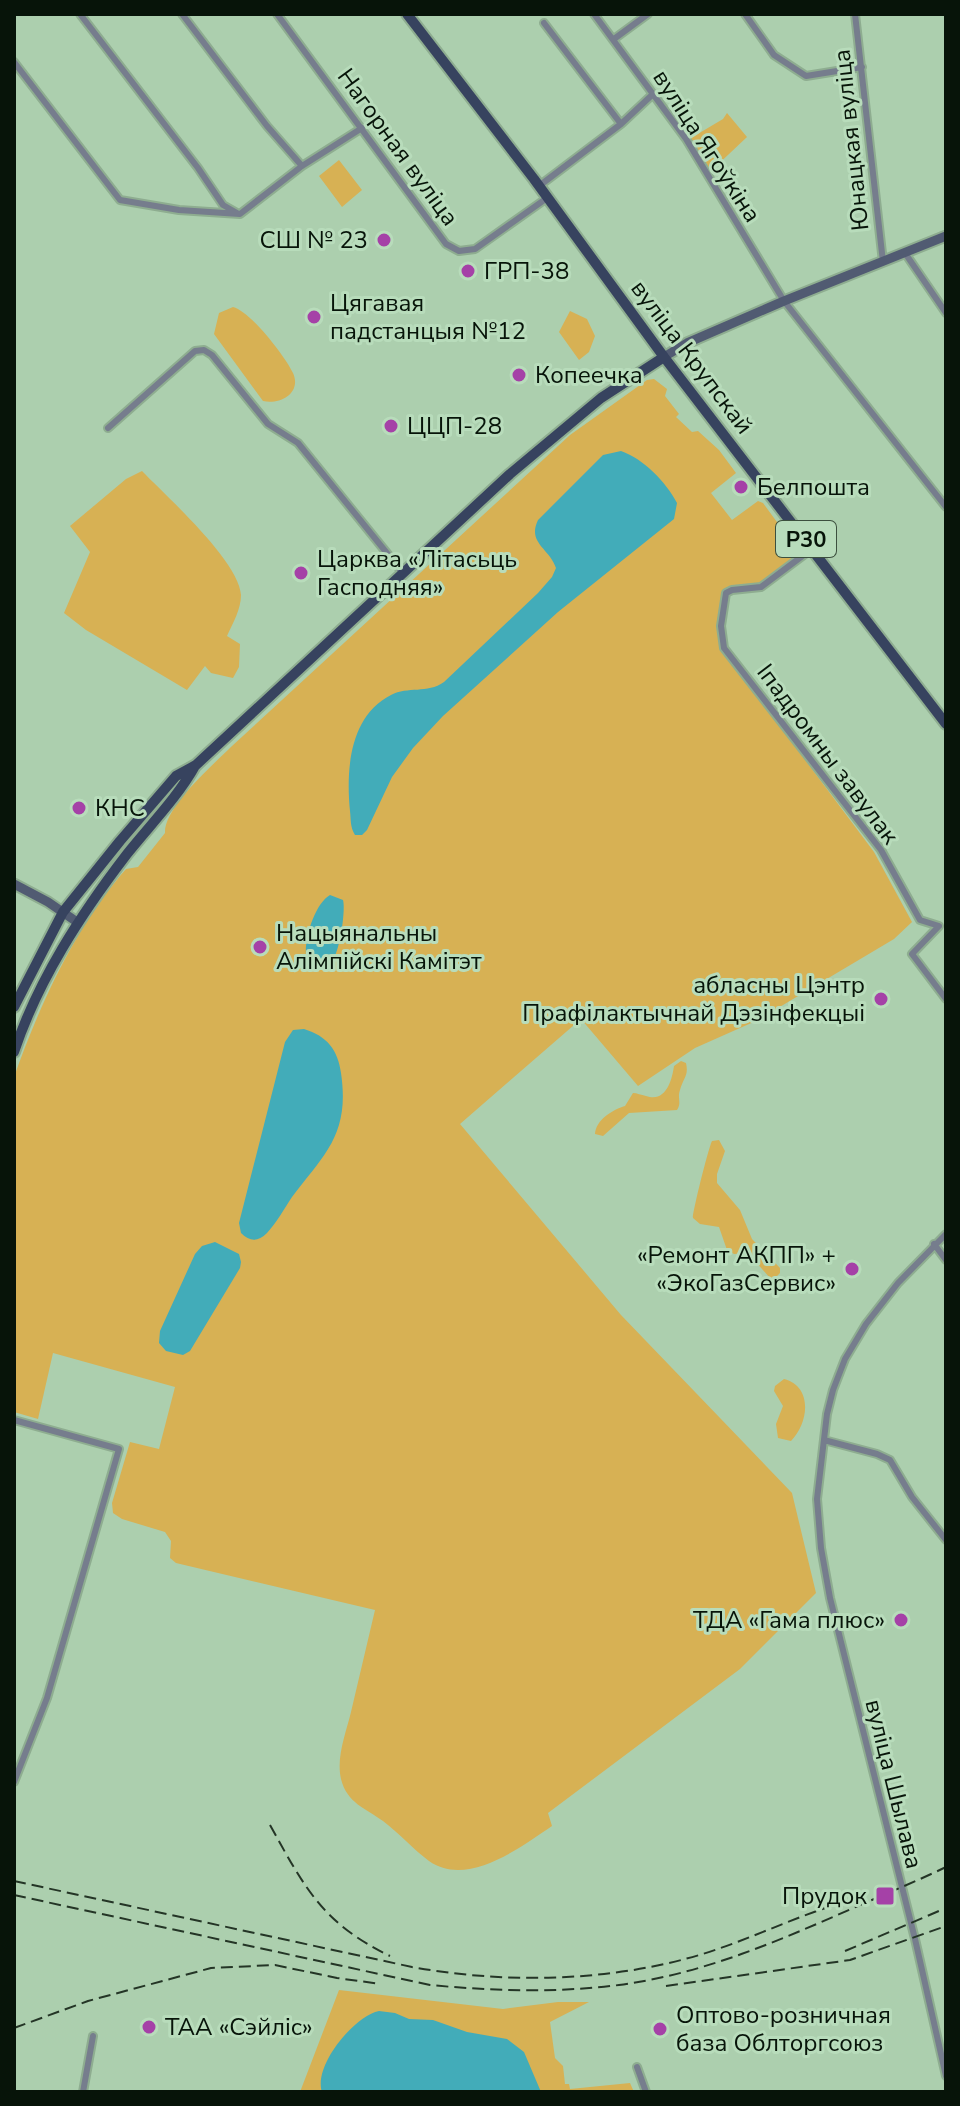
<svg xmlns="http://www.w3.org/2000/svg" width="960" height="2106" font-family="'Nunito Sans',sans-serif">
<rect width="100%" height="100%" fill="#accfae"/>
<!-- green -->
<path fill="#d7b154" d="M 727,113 L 747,137 L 711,171 L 691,138 L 723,119 Z
M 339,160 L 362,190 L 342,207 L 319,176 Z
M 233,307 C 250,311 285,356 293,373 C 302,393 280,405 263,401 L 214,334 L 219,313 Z
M 570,311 L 587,319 L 595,336 L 589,352 L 579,360 L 559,332 Z
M 654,379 L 667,389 L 665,396 L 679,414 L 676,417 L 692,432 L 698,431 L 719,450 L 736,473 L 711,493 L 732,520 L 758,501 L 763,503 L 796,548 L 797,559 L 766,585 L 731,591 L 723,599 L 719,621 L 722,649 L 874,852 L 912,922 L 894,939 L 758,1020 L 695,1048 L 638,1086 L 581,1019 L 460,1124 L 621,1315 L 792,1493 L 816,1593 L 740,1669 L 548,1813 L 552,1826 C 521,1847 467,1888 429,1861 C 413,1849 399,1833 383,1821 C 365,1808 347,1803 341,1779 C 336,1757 346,1733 351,1712 C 359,1678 367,1644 375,1610 L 176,1563 L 170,1558 L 171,1541 L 165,1532 L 122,1519 L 113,1513 L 112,1503 L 130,1442 L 159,1449 L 175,1387 L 53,1353 L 38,1419 L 14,1412 L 14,1077 C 40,1004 75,927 126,869 L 138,867 L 165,833 C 164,807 214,764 232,746 L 570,435 L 647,380 Z
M 142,471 C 166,496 239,561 241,595 C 241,609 233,623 227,636 L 240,644 L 239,667 L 233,678 L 211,673 L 205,666 L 187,690 L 86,630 L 64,613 L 90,552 L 70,526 L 126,479 Z
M 681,1061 L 686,1063 C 689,1076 683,1078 680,1090 C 677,1099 682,1102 677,1110 L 629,1113 L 603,1136 L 595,1134 C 596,1120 612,1110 625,1106 L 633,1093 C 637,1093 641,1095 646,1096 C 666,1103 672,1080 674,1066 Z
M 719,1140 L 725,1151 L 717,1174 L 717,1183 L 740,1210 L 752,1239 L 780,1268 L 780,1273 L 775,1278 L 770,1278 L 748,1253 L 734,1254 L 727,1250 L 719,1227 L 700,1224 L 693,1218 C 692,1214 709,1146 712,1141 Z
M 784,1379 C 814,1387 808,1424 791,1441 L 778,1438 L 776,1424 L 783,1406 L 774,1391 L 775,1386 Z
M 339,1990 L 503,2009 L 558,2002 L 589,2002 L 550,2022 L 555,2058 L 563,2066 L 565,2084 L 569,2084 L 570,2089 L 630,2083 L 634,2092 L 300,2092 Z"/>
<!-- water -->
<path fill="#42acb9" d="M 621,451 C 644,459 666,482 677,503 L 674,519 L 558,612 L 443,716 L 413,748 L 392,777 L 367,830 L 362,835 L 355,835 C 350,827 351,820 350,811 C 346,771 349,716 391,695 C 408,686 427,694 444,682 L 538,593 L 552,577 L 556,568 C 549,548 527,543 538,520 L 603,455 Z
M 330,895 L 343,900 C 346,911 339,957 330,964 C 326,968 323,968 317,968 L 307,961 C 302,944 314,904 330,895 Z
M 304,1029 C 327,1036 338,1050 341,1073 C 350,1134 325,1154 292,1197 C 284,1209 277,1222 267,1233 C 258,1242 250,1242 241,1233 L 239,1223 L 285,1042 L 293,1030 Z
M 215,1242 L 239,1254 L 241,1262 L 240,1268 L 190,1351 L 183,1355 L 166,1351 L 159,1343 L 160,1331 L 195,1254 L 202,1246 Z
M 379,2011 L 395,2013 L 409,2019 L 433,2020 L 467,2032 L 507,2039 L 524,2052 L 541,2092 L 322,2092 C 313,2066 354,2016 379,2011 Z"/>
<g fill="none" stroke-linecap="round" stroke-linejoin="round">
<!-- street casing -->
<g stroke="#8ead90" stroke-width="10">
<path id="street" d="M 80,14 L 198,168 L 223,205 L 237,213
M 182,14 L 267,126 L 302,166
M 277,14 L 446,244 L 459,251 L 475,249 L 547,198
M 594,14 L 686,139 L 784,301 L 946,507
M 745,14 L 774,55 L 806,76 L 862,67
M 855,14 L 883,262
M 614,39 L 648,14
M 14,62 L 120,200 L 179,210 L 240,214 L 302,166 L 362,128
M 621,124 L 652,95
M 539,186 L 621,124 L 544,23
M 905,253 L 946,313
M 108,428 L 195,351 L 204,350 L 212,355 L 268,424 L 298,443 L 403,573
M 813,548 L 761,587 L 732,590 L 726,593 L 721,626 L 724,648 L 881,850 L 920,920 L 939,926 L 912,954 L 946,999
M 946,1234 L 898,1283 L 866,1324 L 845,1359 L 833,1390 L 827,1414 L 817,1499 L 821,1548 L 830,1598 L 915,1939 L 946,2076
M 934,1244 L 946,1260
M 14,1420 L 119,1449 L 47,1698 L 14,1782
M 824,1440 L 877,1454 L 890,1460 L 912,1497 L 946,1540
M 637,2067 L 646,2092
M 83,2092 L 93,2036"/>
</g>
<!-- secondary casing -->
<g stroke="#8ead90" stroke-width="13">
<path id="secondary" d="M 664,357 L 687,343 L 784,301 L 946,236
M 14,884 L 48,902 L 77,922"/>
</g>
<!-- primary casing -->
<g stroke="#8ead90" stroke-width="14">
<path id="primary" d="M 407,14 L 534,179 L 664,357 L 946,724
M 14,1007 L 63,912 L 120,841 L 176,776 L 196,765 L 510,474 L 601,398 L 664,357
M 14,1052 C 38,980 81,914 127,854 C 150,825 177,798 195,766"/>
</g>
<!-- street -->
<use href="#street" stroke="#767d8d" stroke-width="6"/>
<!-- secondary -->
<use href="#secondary" stroke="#515b72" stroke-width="9"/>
<!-- primary -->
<use href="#primary" stroke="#37435f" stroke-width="10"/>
<!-- rail -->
<path stroke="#243526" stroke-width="2" stroke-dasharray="12 6" stroke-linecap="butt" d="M 270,1825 C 305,1888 322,1923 390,1956
M 14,1881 L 412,1967 C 499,1983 599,1982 685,1959 C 739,1945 788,1919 841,1903
M 14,1895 L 430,1985 C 493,1991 556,1993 619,1985 C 702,1974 776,1942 851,1909 C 883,1895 915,1882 946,1867
M 845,1951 L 946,1908
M 666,1986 L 850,1960 L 946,1926
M 14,2028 L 88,2001 L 211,1968 L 275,1965 L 337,1978 L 381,1984"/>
</g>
<!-- markers -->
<g fill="#a541a7" stroke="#b8dcbb" stroke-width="3">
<circle cx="384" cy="240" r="8"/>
<circle cx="468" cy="271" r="8"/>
<circle cx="314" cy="317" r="8"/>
<circle cx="519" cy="375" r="8"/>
<circle cx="391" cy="426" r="8"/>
<circle cx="741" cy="487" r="8"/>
<circle cx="301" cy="573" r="8"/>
<circle cx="79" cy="808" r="8"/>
<circle cx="260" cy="947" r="8"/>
<circle cx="881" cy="999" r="8"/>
<circle cx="852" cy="1269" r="8"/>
<circle cx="901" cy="1620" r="8"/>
<rect x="875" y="1886" width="20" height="20" rx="4"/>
<circle cx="149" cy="2027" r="8"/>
<circle cx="660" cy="2029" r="8"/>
</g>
<g text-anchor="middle" stroke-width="6" stroke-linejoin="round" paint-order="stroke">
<!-- shield labels -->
<rect fill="#b8dcbb" stroke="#3c503e" stroke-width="2" x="776" y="521" width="60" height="36" rx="6"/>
<g font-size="22" font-weight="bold" fill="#071409">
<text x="806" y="547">Р30</text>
</g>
<!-- street labels -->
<g font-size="24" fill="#071409" stroke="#b8dcbb">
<text transform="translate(851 140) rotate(-96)" y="8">Юнацкая вуліца</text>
<text transform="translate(707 146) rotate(57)" y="8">вуліца Ягоўкіна</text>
<text transform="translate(398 147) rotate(54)" y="8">Нагорная вуліца</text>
<text transform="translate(692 357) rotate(53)" y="8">вуліца Крупскай</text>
<text transform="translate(828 754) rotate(53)" y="8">Іпадромны завулак</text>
<text transform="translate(894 1784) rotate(76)" y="8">вуліца Шылава</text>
</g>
<!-- poi labels -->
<g font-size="24" fill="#071409" stroke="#b8dcbb" text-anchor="start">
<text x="368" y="248" text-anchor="end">СШ № 23</text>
<text x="484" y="279">ГРП-38</text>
<text x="330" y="311">Цягавая<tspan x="330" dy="28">падстанцыя №12</tspan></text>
<text x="535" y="383">Копеечка</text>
<text x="407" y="434">ЦЦП-28</text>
<text x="757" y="495">Белпошта</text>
<text x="317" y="567">Царква «Літасьць<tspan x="317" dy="28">Гасподняя»</tspan></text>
<text x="95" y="816">КНС</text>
<text x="276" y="941">Нацыянальны<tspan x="276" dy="28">Алімпійскі Камітэт</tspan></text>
<text x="865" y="993" text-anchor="end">абласны Цэнтр<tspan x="865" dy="28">Прафілактычнай Дэзінфекцыі</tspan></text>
<text x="836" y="1263" text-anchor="end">«Ремонт АКПП» +<tspan x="836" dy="28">«ЭкоГазСервис»</tspan></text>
<text x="885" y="1628" text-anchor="end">ТДА «Гама плюс»</text>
<text x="867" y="1904" text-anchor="end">Прудок</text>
<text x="676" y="2023">Оптово-розничная<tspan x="676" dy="28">база Облторгсоюз</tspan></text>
<text x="165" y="2035">ТАА «Сэйліс»</text>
</g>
</g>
<!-- border -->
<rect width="960" height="2106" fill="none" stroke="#071409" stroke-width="32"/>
</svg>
